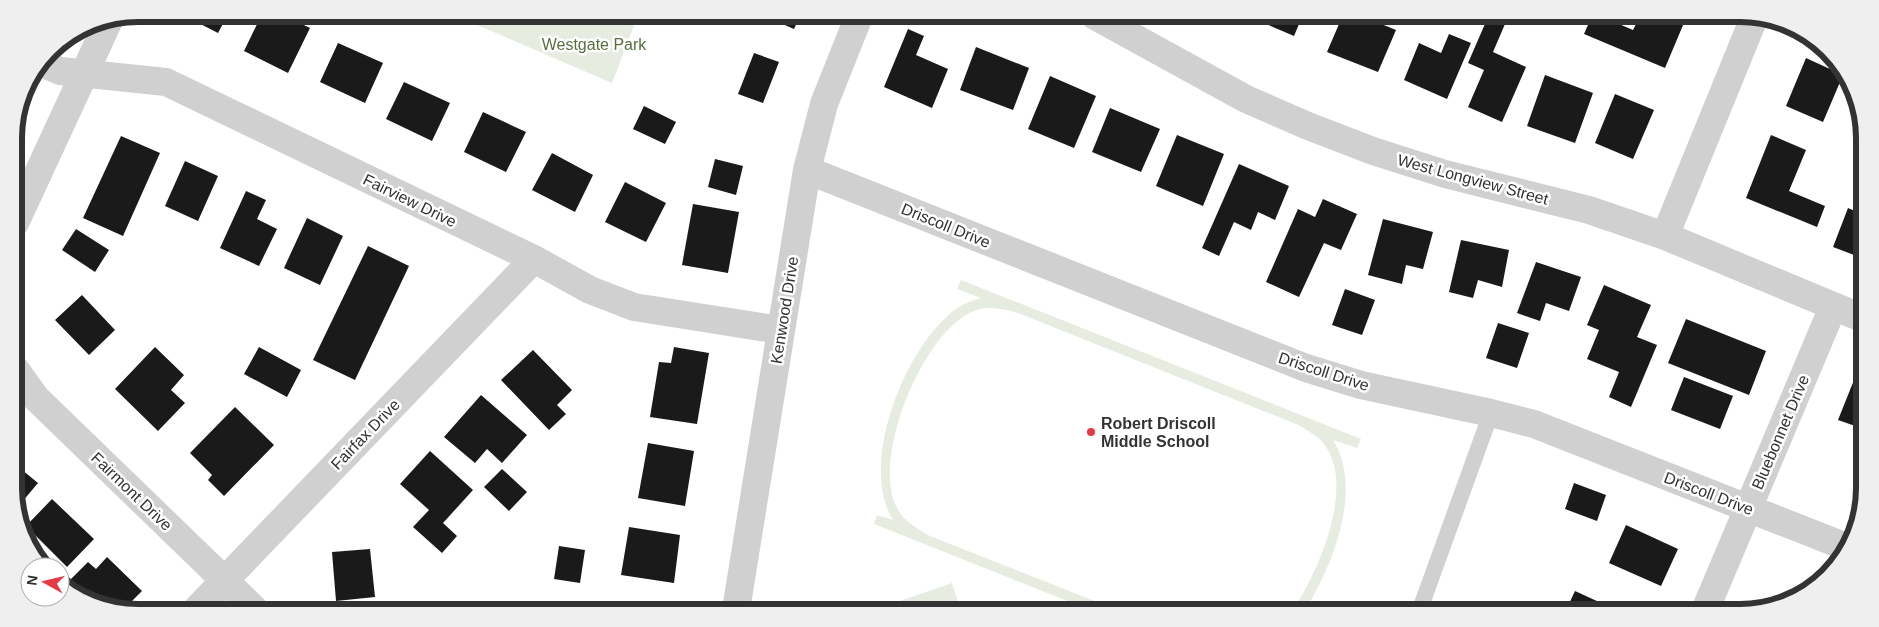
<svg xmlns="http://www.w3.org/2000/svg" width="1879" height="627" font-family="Arial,sans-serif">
<rect width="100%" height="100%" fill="#fff"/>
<!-- green -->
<path fill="#e6ecdf" d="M 454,15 L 638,15 L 612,83 Z
M 961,280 L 1361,439 L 1357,448 L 1333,440 C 1364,490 1332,567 1304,612 L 1292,612 C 1317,574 1355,490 1326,447 C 1319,436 1307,430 1296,424 L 1018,313 C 1004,309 988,305 974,311 C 923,331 872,457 896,506 C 902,520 916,528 930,536 L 1120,611 L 1093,611 L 874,524 L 877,515 L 893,520 C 857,464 908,337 962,305 C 968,302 975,300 981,298 L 957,289 Z
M 952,583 L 961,611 L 871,611 Z"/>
<!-- building -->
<path fill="#1a1a1a" d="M 181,14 L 228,14 L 218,33 Z
M 262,14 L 281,14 L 310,28 L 288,73 L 244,51 Z
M 355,14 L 375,14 L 370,22 Z
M 762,15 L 767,15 L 800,16 L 794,29 Z
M 1250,17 L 1302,17 L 1294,36 Z
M 1342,17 L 1364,17 L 1396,30 L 1378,72 L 1327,52 Z
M 1488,17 L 1508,17 L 1493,52 L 1526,67 L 1502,122 L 1468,107 L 1484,70 L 1468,63 Z
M 1591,18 L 1605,18 L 1633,30 L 1639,18 L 1686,18 L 1665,68 L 1584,34 Z
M 908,29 L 924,36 L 916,55 L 948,69 L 932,108 L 884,87 Z
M 1449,34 L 1471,43 L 1447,99 L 1404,80 L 1419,43 L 1441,53 Z
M 338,43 L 383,63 L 365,103 L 320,82 Z
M 976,47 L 1029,68 L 1013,110 L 960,90 Z
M 754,53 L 779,62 L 763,103 L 738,94 Z
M 1806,58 L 1843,75 L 1823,122 L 1786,106 Z
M 1545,75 L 1593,93 L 1575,143 L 1527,126 Z
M 1050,76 L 1096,96 L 1074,148 L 1028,129 Z
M 404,82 L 450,103 L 432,141 L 386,119 Z
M 1615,94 L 1654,110 L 1633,159 L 1595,143 Z
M 644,106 L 676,122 L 665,144 L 633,129 Z
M 1110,108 L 1160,129 L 1141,172 L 1092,152 Z
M 483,112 L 526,132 L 506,172 L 464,152 Z
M 1177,135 L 1224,154 L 1203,206 L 1156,186 Z
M 1771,135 L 1806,150 L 1789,191 L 1825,206 L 1817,227 L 1746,198 Z
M 121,136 L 160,153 L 123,236 L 83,218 Z
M 552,153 L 593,175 L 575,212 L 532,190 Z
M 715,159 L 743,166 L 736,195 L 708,187 Z
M 185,161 L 218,176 L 198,221 L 165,206 Z
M 1239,164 L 1289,186 L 1275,220 L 1258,212 L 1251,230 L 1234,222 L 1219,256 L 1202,248 Z
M 625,182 L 666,203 L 646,242 L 605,222 Z
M 246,191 L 266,200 L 257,219 L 277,229 L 259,266 L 220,248 Z
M 1323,199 L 1357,214 L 1341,250 L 1324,243 L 1299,297 L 1266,282 L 1298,209 L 1315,217 Z
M 693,204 L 739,212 L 728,273 L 682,265 Z
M 1848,208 L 1862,214 L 1862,258 L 1833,247 Z
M 307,218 L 343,236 L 320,285 L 284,268 Z
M 1383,219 L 1433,232 L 1423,269 L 1406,265 L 1402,284 L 1368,275 Z
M 76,229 L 109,250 L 95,272 L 62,250 Z
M 1461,240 L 1509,250 L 1502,287 L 1478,280 L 1473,298 L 1449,292 Z
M 368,246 L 409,266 L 355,380 L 313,360 Z
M 1536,262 L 1581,277 L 1569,311 L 1546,303 L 1540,321 L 1517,313 Z
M 1604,285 L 1651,305 L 1637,337 L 1657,345 L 1631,407 L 1609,397 L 1619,372 L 1587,359 L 1599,330 L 1587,325 Z
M 1345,289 L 1375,300 L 1362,335 L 1332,325 Z
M 82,295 L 115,330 L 89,355 L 55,320 Z
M 1686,319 L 1766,351 L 1749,395 L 1668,363 Z
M 1498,323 L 1529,333 L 1517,368 L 1486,358 Z
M 155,347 L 184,375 L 171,390 L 185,403 L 158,431 L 115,389 Z
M 259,347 L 301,370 L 287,397 L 244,374 Z
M 674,347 L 709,353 L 697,424 L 650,417 L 659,362 L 671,363 Z
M 533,350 L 572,390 L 557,405 L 566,414 L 549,430 L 501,380 Z
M 1684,377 L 1733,396 L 1720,429 L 1671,410 Z
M 1854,380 L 1862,383 L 1861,428 L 1838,420 Z
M 481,395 L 527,435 L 502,463 L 487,449 L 475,463 L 444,437 Z
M 235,407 L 274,445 L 224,496 L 208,480 L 212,475 L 190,453 Z
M 648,443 L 694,451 L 685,506 L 638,498 Z
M 430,451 L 473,490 L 443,523 L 457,536 L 442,553 L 413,527 L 429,510 L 400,484 Z
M 16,465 L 38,483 L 16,509 Z
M 502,469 L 527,492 L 509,511 L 484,487 Z
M 1574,483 L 1606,495 L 1597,521 L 1565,509 Z
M 52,499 L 94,539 L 67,567 L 26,526 Z
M 1626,525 L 1678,549 L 1661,586 L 1609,563 Z
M 629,527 L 680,535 L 674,583 L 621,575 Z
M 559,546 L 585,550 L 580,583 L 554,579 Z
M 370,549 L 375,597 L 336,601 L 332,552 Z
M 107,557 L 142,591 L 124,609 L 108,609 L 103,603 L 101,605 L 66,584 L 88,562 L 96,569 Z
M 1575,591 L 1623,613 L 1576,613 L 1567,608 Z"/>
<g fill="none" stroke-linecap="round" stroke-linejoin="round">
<!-- service -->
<path stroke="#d0d0d0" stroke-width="16" d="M 1419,612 L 1491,413"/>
<!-- minor -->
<path stroke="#d0d0d0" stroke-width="28" d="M 1095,16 L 1246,99 L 1308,126 L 1373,151 L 1445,174 L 1589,210 L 1665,236 L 1862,318
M 42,63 L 60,71 L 166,82 L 534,259 L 590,290 L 634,307 L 780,330
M 807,170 L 1306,368 L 1361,385 L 1491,413 L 1534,424 L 1849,548
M 15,223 L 109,20
M 1665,236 L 1754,18
M 15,369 L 36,398 L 254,609
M 197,609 L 534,259
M 736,610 L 807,170 L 824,104 L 859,16
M 1704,613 L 1833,307"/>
</g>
<!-- markers -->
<circle fill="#e63946" stroke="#fff" stroke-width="2" cx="1091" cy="432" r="5"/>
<g text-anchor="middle" stroke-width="5" stroke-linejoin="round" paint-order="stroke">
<!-- park labels -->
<g font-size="16" fill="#56703f" stroke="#fff">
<text x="594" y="50">Westgate Park</text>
</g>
<!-- street labels -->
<g font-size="16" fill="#333" stroke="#fff">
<text transform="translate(1473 179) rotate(15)" y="6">West Longview Street</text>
<text transform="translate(410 200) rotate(26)" y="6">Fairview Drive</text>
<text transform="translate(946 225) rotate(22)" y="6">Driscoll Drive</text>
<text transform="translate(784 310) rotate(-81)" y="6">Kenwood Drive</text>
<text transform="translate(1324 371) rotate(18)" y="6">Driscoll Drive</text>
<text transform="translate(1780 432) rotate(-67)" y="6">Bluebonnet Drive</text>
<text transform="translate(365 434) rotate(-46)" y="6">Fairfax Drive</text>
<text transform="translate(132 491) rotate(44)" y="6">Fairmont Drive</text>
<text transform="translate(1709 493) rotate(21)" y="6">Driscoll Drive</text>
</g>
<!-- poi labels -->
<g font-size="16" font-weight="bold" fill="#333" stroke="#fff" text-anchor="start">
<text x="1101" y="429">Robert Driscoll<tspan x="1101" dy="18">Middle School</tspan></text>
</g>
</g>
<!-- crop -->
<path d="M0 0H1879V627H0ZM138 22H1740A116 116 0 0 1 1856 138V488A116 116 0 0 1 1740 604H138A116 116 0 0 1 22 488V138A116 116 0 0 1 138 22Z" fill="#efefef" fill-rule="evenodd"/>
<path fill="none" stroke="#333" stroke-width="6" d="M138 22H1740A116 116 0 0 1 1856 138V488A116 116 0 0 1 1740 604H138A116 116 0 0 1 22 488V138A116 116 0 0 1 138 22Z"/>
<!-- north arrow -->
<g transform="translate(45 582) rotate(278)"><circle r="24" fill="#ffffff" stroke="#adadad"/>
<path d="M0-4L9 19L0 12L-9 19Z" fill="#e63946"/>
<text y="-8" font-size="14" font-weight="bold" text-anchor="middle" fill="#333333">N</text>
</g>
</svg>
